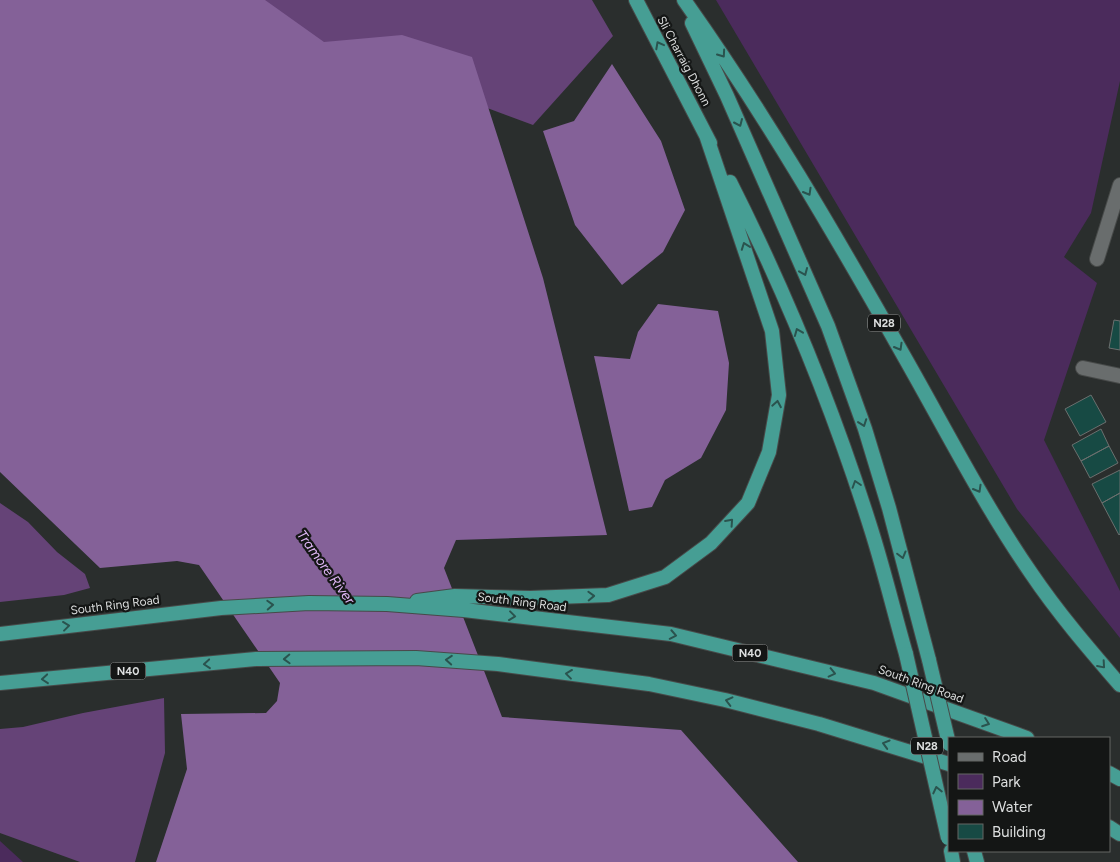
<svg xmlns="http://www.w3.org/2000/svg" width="1120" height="862" font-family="Figtree,sans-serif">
<rect width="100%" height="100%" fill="#2a2e2d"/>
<!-- green -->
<path fill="#4b2b5c" d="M 716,0 L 1120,0 L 1120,81 L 1091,213 L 1064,257 L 1097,283 L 1044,440 L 1120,591 L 1120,638 L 1017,509 Z
M 0,841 L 23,862 L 0,862 Z"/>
<!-- forest -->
<path fill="#654377" d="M 247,0 L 592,0 L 613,36 L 533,125 L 238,15 Z
M 0,503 L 28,522 L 57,552 L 85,574 L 90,588 L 64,595 L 0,602 Z
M 164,698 L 165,753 L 135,862 L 80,862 L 0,833 L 0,729 L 23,727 L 83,713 Z"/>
<!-- water -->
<path fill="#846198" d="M 0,0 L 265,0 L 324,42 L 402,35 L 472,57 L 543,278 L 607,535 L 456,540 L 444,568 L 502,717 L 681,730 L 798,862 L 156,862 L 187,769 L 181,714 L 266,713 L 277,701 L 280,683 L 199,565 L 177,561 L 100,568 L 0,472 Z
M 612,64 L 661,141 L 685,210 L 663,252 L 622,285 L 575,225 L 543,131 L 574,121 Z
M 658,304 L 718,311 L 729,363 L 726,410 L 701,458 L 665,480 L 652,507 L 629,511 L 594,356 L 630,359 L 638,332 Z"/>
<!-- building -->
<path fill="#174a44" stroke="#6b6f6e" d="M 1114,320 L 1120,321 L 1120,350 L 1109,348 Z
M 1091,395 L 1106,422 L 1080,436 L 1065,409 Z
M 1101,429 L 1109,446 L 1081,461 L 1072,445 Z
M 1109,446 L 1118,463 L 1090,478 L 1081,461 Z
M 1120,470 L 1120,493 L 1102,503 L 1092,484 Z
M 1120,493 L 1120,534 L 1119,535 L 1102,503 Z"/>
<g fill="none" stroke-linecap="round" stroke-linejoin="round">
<!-- minor casing -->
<g stroke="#474a49" stroke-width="16">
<path id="minor" d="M 1097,259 L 1120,185
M 1083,368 L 1120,376"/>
</g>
<!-- trunk casing -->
<g stroke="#474a49" stroke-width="16">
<path id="trunk" d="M 636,0 L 710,143
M 684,0 C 765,114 836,236 905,358 C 946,430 984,505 1031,573 C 1058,613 1089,649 1120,685
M 692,23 L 727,96 L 828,326 L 865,429 L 889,508 L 929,660
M 730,182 C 786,293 834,411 871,529 C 884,570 894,612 906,654
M 417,601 L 455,596 L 530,598 L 608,595 L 665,577 L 711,543 L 748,503 L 769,452 L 779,395 L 772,331 L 706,135
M 0,634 L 221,608 L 309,603 L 387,604 L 464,610 L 671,634 L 874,683 L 1027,738
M 0,683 L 256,659 L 416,658 L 498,664 L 649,684 L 725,700 L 819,724 L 949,764
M 1109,773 L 1120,779
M 1109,827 L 1120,834
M 951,851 L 953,862
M 974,851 L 977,862"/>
</g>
<!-- minor -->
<use href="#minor" stroke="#696d6d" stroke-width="14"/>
<!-- trunk -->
<use href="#trunk" stroke="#469e94" stroke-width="14"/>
<!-- trunk-bridge casing -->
<g stroke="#474a49" stroke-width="16" stroke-linecap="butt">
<path id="trunk-bridge" d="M 906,654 L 948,838
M 929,660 L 949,744"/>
</g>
<!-- trunk-bridge -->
<use href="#trunk-bridge" stroke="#469e94" stroke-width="14"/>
</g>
<!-- one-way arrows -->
<defs><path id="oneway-chevron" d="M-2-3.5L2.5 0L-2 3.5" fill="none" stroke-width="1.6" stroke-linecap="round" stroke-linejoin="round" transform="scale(1.25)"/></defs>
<g stroke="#2a534e">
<use href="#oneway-chevron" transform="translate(659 45) rotate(-118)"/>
<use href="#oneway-chevron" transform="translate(722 54) rotate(55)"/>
<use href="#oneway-chevron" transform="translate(739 123) rotate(66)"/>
<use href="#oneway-chevron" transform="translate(808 192) rotate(60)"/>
<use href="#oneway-chevron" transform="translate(745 246) rotate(-110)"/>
<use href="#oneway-chevron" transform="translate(804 272) rotate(67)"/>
<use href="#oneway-chevron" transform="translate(798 332) rotate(-112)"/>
<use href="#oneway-chevron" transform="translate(899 347) rotate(60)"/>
<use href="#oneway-chevron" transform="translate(777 404) rotate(-80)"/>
<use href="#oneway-chevron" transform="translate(863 423) rotate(70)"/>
<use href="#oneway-chevron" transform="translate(856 484) rotate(-108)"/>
<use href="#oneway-chevron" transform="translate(978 489) rotate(60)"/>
<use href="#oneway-chevron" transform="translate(730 522) rotate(-48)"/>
<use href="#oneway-chevron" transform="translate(902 555) rotate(75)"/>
<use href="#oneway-chevron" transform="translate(591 596) rotate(-2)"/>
<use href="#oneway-chevron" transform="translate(270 605) rotate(-3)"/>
<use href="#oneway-chevron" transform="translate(512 616) rotate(7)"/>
<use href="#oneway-chevron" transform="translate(66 626) rotate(-7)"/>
<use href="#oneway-chevron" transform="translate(673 635) rotate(11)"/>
<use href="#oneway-chevron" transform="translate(287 659) rotate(178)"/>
<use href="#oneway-chevron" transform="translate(449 660) rotate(-176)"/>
<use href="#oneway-chevron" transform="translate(207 664) rotate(175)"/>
<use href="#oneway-chevron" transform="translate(1102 665) rotate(49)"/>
<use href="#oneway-chevron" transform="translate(832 673) rotate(13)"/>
<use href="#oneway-chevron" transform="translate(569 674) rotate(-173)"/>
<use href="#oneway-chevron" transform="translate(45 679) rotate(175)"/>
<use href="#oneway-chevron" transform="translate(729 701) rotate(-166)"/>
<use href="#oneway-chevron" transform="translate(986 723) rotate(20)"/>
<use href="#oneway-chevron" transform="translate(886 744) rotate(-164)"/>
<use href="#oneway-chevron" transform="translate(937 790) rotate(-103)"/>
</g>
<g text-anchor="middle" stroke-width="4.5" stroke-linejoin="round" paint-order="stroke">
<!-- shield labels -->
<g fill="#141615" stroke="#a0a2a2" stroke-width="1">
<rect x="868" y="314.5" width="32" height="17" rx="4"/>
<rect x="732.5" y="644.5" width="35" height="17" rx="4"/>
<rect x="110.5" y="662.5" width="35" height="17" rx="4"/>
<rect x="911" y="737.5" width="32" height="17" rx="4"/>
</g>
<g font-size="11" font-weight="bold" fill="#dcdede">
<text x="884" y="327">N28</text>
<text x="750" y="657">N40</text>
<text x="128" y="675">N40</text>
<text x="927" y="750">N28</text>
</g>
<!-- street labels -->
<g font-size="12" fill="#dcdede" stroke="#141615">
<text transform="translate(684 61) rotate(62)" y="4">Sli Charraig Dhonn</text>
<text transform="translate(522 602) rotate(7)" y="4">South Ring Road</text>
<text transform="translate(115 605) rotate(-7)" y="4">South Ring Road</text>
<text transform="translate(921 684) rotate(20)" y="4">South Ring Road</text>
</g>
<!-- water labels -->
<g font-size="14" font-style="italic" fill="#dfb6f6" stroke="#141615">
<text transform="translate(326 567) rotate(54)" y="5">Tramore River</text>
</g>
</g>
<!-- legend -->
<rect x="948" y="737" width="162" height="115" fill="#141615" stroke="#646665"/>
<rect x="958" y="753" width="25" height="8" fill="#696d6d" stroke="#646665"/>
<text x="992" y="762" font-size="15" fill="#dcdede">Road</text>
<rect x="958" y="774" width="25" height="15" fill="#4b2b5c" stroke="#646665"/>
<text x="992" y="787" font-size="15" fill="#dcdede">Park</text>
<rect x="958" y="800" width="25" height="15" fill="#846198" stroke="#646665"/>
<text x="992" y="812" font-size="15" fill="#dcdede">Water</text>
<rect x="958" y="824" width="25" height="15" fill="#174a44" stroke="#646665"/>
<text x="992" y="837" font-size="15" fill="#dcdede">Building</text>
</svg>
